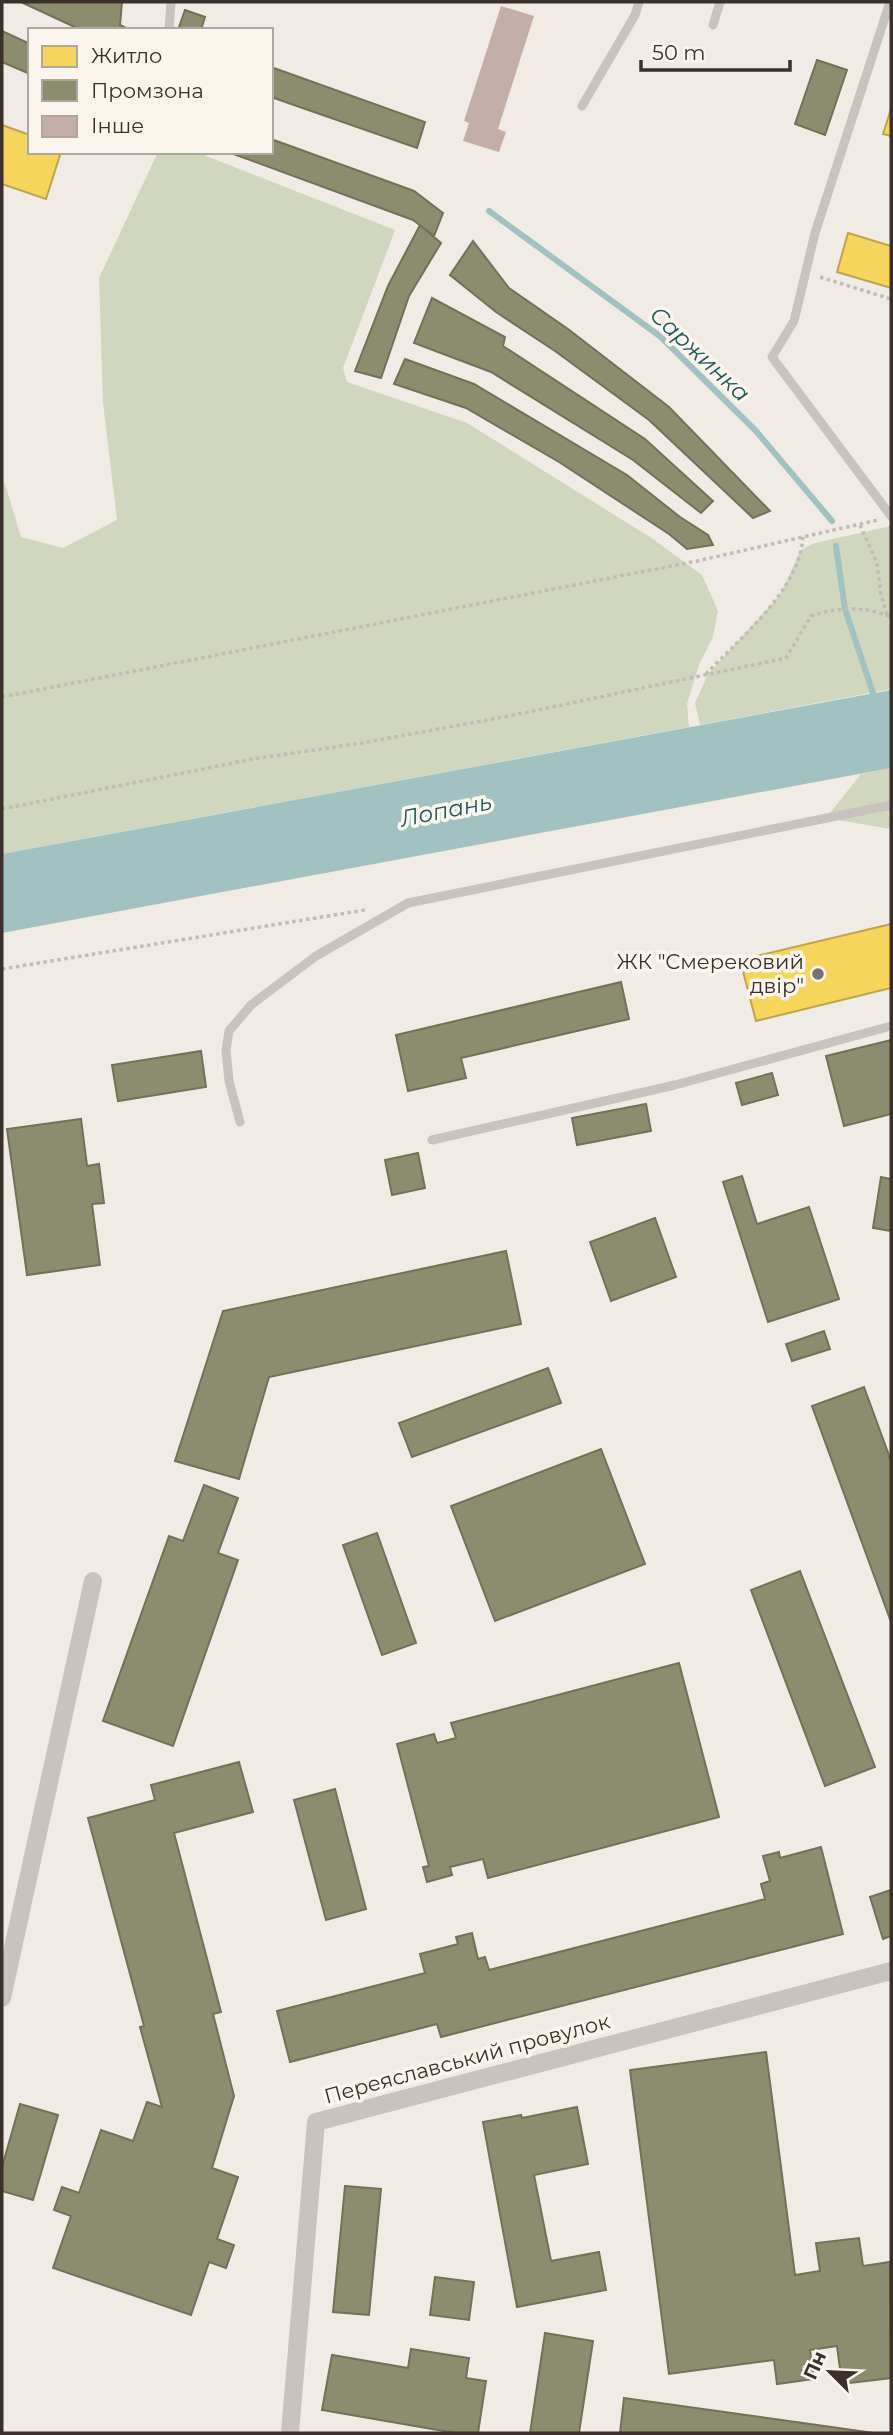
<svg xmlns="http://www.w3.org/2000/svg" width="893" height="2435" font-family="Montserrat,sans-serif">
<rect width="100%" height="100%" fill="#f0ebe5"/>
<!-- green -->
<path fill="#d1d6bf" d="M 158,152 L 196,152 L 395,230 L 343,368 L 347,382 L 467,423 L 653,539 L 702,575 L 718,611 L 713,637 L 699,665 L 687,704 L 689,727 L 2,854 L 2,482 L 5,484 L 21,537 L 63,548 L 117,520 L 103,403 L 99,278 Z
M 891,526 L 891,689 L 700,725 L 695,703 L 708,674 L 780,595 L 801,550 L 815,543 Z
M 891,768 L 891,829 L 826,818 L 861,774 Z"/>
<!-- water -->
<path fill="#a1c2c1" d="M 891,690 L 891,768 L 2,933 L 2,854 Z"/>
<!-- homes -->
<path fill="#f6d55c" stroke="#bea44d" stroke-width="2" d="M 891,109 L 891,136 L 883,134 Z
M 2,125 L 30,135 L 30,152 L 61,152 L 46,199 L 2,184 Z
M 848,233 L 891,246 L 891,288 L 837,272 Z
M 891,924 L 891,988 L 756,1021 L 740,960 Z"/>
<!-- industry -->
<path fill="#8c8c6e" stroke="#74705a" stroke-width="2" d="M 21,2 L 122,2 L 120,25 L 130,30 L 81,30 Z
M 185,10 L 205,17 L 201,30 L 178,30 Z
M 2,31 L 30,44 L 30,74 L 2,62 Z
M 817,60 L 847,70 L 825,135 L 795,124 Z
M 271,67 L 425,122 L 417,148 L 271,97 Z
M 271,139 L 414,191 L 443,213 L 434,236 L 413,220 L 228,152 L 271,152 Z
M 420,225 L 441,243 L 409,296 L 381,378 L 355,371 L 388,286 Z
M 473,241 L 509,288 L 568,329 L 669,407 L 770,511 L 753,518 L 649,420 L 555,351 L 496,312 L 450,275 Z
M 432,298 L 505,337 L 503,346 L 645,439 L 713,501 L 701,513 L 633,460 L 491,372 L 414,343 Z
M 405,359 L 474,384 L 627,475 L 680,517 L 708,535 L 713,545 L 687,549 L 669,534 L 559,462 L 466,408 L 394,384 Z
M 621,982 L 629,1019 L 461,1058 L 466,1078 L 408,1091 L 396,1035 Z
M 891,1040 L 891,1114 L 844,1126 L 826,1056 Z
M 201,1051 L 206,1087 L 118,1101 L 112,1065 Z
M 772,1073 L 778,1095 L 742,1105 L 736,1083 Z
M 646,1104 L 651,1131 L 577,1145 L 572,1118 Z
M 81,1119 L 87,1166 L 99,1164 L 104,1203 L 92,1204 L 100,1265 L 27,1275 L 7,1129 Z
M 418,1153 L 425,1188 L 392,1195 L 385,1160 Z
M 742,1176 L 757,1224 L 809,1207 L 839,1299 L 768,1322 L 723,1182 Z
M 881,1177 L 891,1179 L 891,1231 L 873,1228 Z
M 655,1218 L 676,1277 L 611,1301 L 590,1242 Z
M 506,1251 L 521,1324 L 269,1377 L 239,1479 L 175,1461 L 223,1311 Z
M 824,1331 L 830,1349 L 792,1361 L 786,1344 Z
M 548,1368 L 561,1403 L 412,1457 L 399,1423 Z
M 864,1387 L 891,1461 L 891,1622 L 812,1406 Z
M 601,1449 L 645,1564 L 495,1621 L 451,1506 Z
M 204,1485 L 238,1498 L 218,1553 L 238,1560 L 173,1746 L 103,1721 L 169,1536 L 183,1541 Z
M 377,1533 L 416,1643 L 382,1655 L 343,1545 Z
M 800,1571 L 875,1767 L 825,1786 L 751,1590 Z
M 679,1663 L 719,1817 L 488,1878 L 483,1859 L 450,1867 L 452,1875 L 427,1882 L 423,1867 L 429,1866 L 397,1744 L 434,1734 L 437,1743 L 456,1738 L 451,1723 Z
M 239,1762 L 253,1812 L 174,1833 L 221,2012 L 213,2014 L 234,2096 L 212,2168 L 238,2177 L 217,2239 L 234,2245 L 226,2268 L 209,2262 L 191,2315 L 53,2268 L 71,2216 L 54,2210 L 62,2187 L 79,2193 L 101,2130 L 133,2141 L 147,2102 L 162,2107 L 140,2027 L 144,2026 L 88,1818 L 155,1800 L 151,1785 Z
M 335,1789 L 366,1909 L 326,1920 L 294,1800 Z
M 821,1847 L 843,1934 L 441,2037 L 437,2024 L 290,2062 L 277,2011 L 425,1973 L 420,1954 L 458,1944 L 456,1937 L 472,1933 L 478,1959 L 485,1957 L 489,1970 L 765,1899 L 761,1884 L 770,1881 L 763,1856 L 779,1852 L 780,1858 Z
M 891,1890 L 891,1936 L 883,1939 L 870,1897 Z
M 766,2052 L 795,2275 L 820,2271 L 816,2243 L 859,2238 L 863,2266 L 890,2262 L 891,2378 L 842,2384 L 837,2346 L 810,2350 L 814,2379 L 777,2384 L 774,2360 L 669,2374 L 630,2070 Z
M 20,2104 L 58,2115 L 33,2200 L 2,2191 L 2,2167 Z
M 577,2107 L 588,2164 L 534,2175 L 551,2261 L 599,2252 L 606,2290 L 517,2307 L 483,2122 L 521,2115 L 522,2118 Z
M 345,2186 L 381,2189 L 369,2315 L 333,2312 Z
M 435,2277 L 474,2282 L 469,2320 L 430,2315 Z
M 545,2333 L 593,2341 L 579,2433 L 530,2433 Z
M 411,2349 L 469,2358 L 466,2378 L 486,2381 L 478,2433 L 455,2433 L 322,2410 L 332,2355 L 408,2368 Z
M 624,2398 L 874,2433 L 620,2433 Z"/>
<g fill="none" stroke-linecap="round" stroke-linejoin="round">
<!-- stream -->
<path stroke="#a1c2c1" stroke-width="6" d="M 489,211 L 661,337 L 756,431 L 832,521
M 836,546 L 845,609 L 873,693"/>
</g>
<!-- building -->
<path fill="#c3afa7" d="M 501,6 L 534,16 L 498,129 L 506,132 L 499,152 L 463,141 L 469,123 L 464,121 Z"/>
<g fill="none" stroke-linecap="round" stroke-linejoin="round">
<!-- path -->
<path stroke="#c2bbb6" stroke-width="3.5" stroke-dasharray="3.5 3.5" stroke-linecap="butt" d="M 820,277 L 891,299
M 860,525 L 877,563 L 881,595 L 887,615
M 706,674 C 741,637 800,590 803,536
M 2,697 L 697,561 L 878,520
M 2,809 L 253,759 L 362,743 L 509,716 L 786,658 L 811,616 C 837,607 866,606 891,617
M 2,969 L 365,910"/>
<!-- service -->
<path stroke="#c9c3be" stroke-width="9" d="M 890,2 L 815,233 L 794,321 L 772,357 L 891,516
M 713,25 L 720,2
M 169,30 L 171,2
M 582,106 L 635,15 L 639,2
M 240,1122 L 229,1081 L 226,1050 L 229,1031 L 251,1005 L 316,956 L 408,903 L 891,805
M 432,1140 L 675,1085 L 891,1026"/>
<!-- minor -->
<path stroke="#c9c3be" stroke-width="18" d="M 2,1998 L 93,1581
M 290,2433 L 316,2122 L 891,1971"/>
</g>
<!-- markers -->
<circle fill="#7a716c" stroke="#fbf5ee" stroke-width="2.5" cx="818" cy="974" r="7"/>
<g text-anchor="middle" stroke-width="7" stroke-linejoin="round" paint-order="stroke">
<!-- poi labels -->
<g font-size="21" fill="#3b302b" stroke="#fbf5ee" text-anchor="end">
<text x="804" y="969">ЖК "Смерековий<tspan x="804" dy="24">двір"</tspan></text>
</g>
<!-- street labels -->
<g font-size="21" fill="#3b302b" stroke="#fbf5ee">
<text transform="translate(467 2059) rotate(-15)" y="7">Переяславський провулок</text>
</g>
<!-- water labels -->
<g font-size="23" font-style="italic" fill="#1f5a5e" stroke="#fbf5ee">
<text transform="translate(700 354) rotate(43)" y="8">Саржинка</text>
<text transform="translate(446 810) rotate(-11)" y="8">Лопань</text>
</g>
</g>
<!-- border -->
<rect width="893" height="2435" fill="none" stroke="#3b302b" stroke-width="7"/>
<!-- legend -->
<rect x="28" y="28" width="245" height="126" fill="#fbf5ee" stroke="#aea6a0" stroke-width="2"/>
<rect x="42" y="46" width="35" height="21" fill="#f6d55c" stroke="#aea6a0" stroke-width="2"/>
<text x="91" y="63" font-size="21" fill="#3b302b">Житло</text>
<rect x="42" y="80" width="35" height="21" fill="#8c8c6e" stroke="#aea6a0" stroke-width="2"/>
<text x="91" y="98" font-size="21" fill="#3b302b">Промзона</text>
<rect x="42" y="116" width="35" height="21" fill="#c3afa7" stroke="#aea6a0" stroke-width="2"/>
<text x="91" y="133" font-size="21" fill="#3b302b">Інше</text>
<!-- north arrow -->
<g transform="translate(830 2372) rotate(294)" stroke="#fbf5ee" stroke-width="5" paint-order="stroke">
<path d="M0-5L12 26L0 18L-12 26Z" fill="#3b302b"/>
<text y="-10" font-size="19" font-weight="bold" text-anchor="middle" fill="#3b302b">Пн</text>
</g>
<!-- scale -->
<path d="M641 60v10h149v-10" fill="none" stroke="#3b302b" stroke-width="3.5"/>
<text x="652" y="60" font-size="21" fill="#3b302b" stroke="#fbf5ee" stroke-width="5" paint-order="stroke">50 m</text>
</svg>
